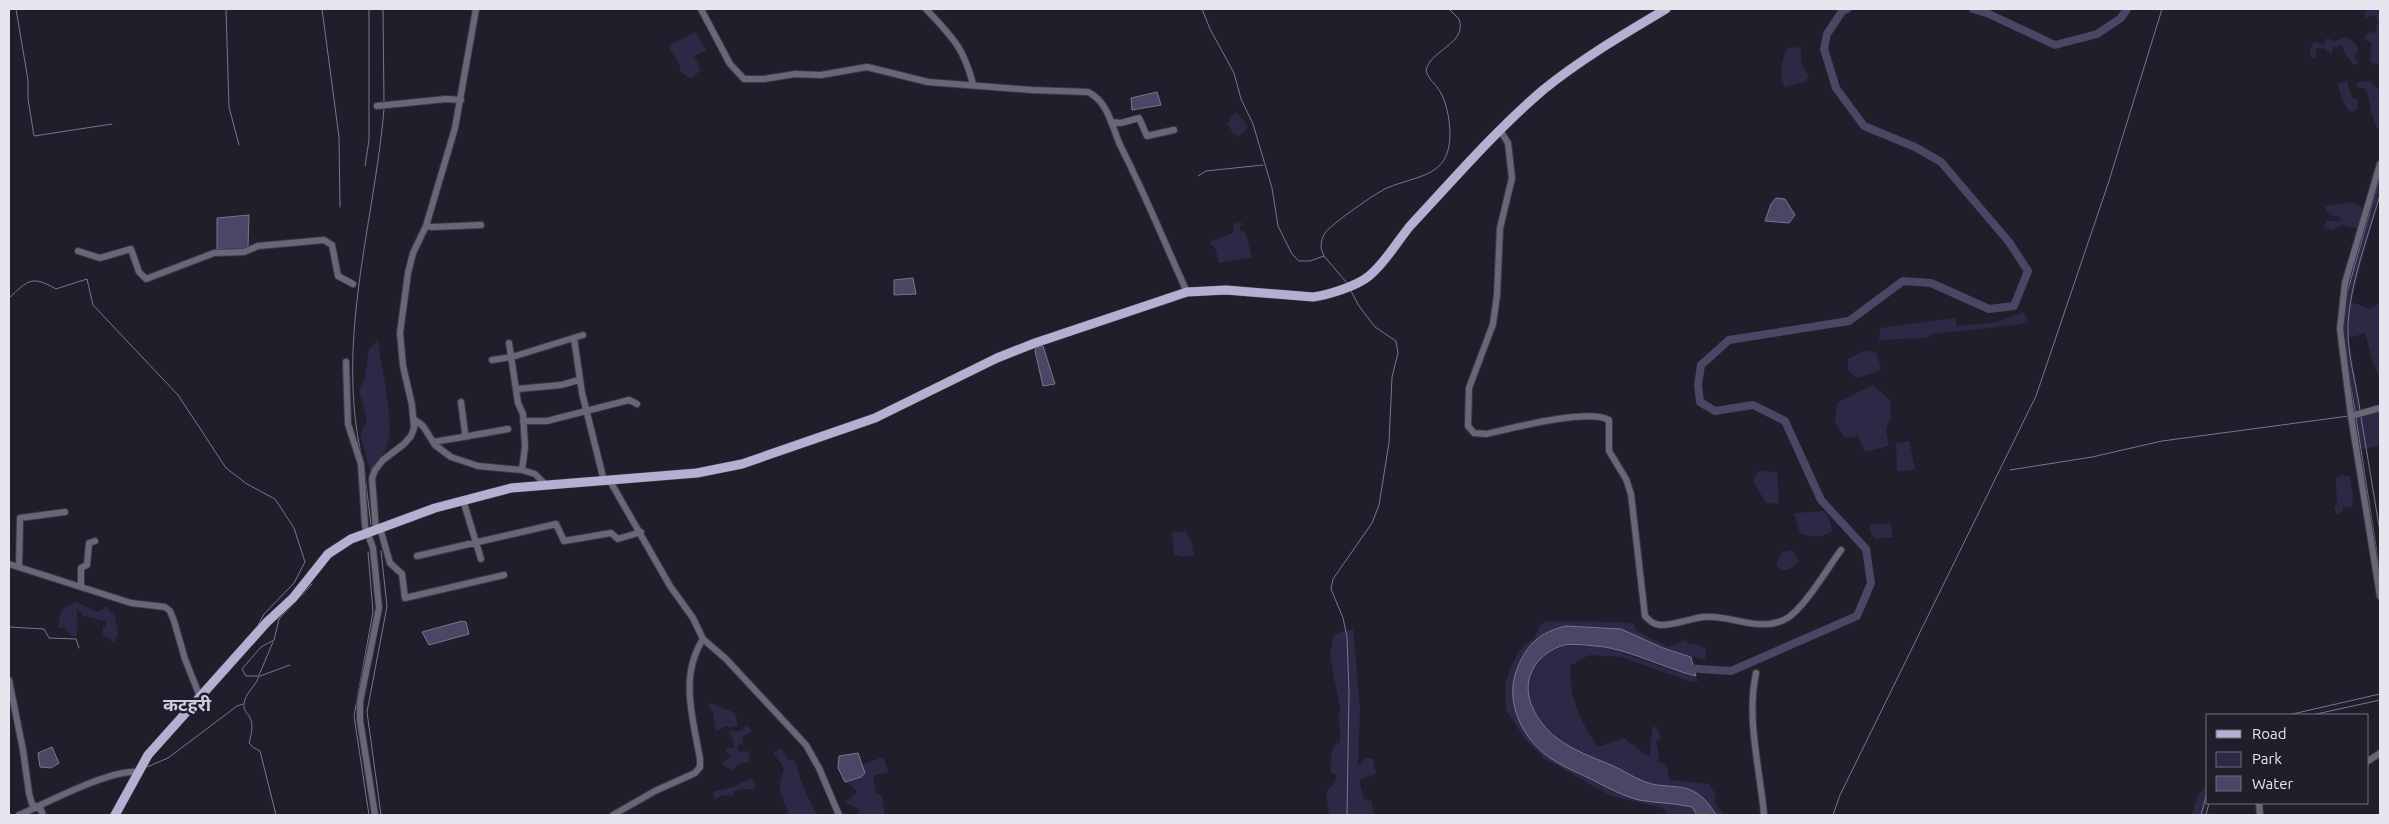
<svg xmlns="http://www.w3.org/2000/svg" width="2389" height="824" font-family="Ubuntu,'Noto Sans Devanagari',sans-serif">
<rect width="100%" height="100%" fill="#201e2a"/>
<!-- green -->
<path fill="#2d2845" d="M 2369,9 L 2380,9 L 2380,66 L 2370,62 L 2372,44 L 2365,38 L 2368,32 L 2375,33 L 2378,20 L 2373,15 L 2365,18 L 2364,13 Z
M 695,32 L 707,50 L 694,56 L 701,70 L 691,79 L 680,71 L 680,65 L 668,46 Z
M 2344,37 L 2352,40 L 2358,48 L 2355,58 L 2359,63 L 2353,65 L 2345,54 L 2342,45 L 2333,47 L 2332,54 L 2324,48 L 2316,49 L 2316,59 L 2311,58 L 2310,50 L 2314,42 L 2323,45 L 2327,38 L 2335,41 Z
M 1801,47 L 1801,62 L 1809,77 L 1805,82 L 1784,87 C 1779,74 1781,60 1788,48 Z
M 2347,81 L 2352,98 L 2358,100 L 2357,110 L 2350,112 C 2344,105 2339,93 2338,83 Z
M 2370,81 L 2380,91 L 2380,128 L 2377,128 C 2371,117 2370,102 2366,89 L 2357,87 L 2356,83 Z
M 1236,112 L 1248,126 L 1239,137 L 1233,133 L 1227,123 Z
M 2380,164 L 2380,195 L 2351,302 L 2370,309 L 2380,302 L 2380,380 L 2372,360 L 2365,333 L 2349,338 L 2361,413 L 2380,408 L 2380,446 L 2357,450 L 2341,312 L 2360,229 L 2341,225 L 2333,230 L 2324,227 L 2326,221 L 2342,221 L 2339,216 L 2333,216 L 2326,210 L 2325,206 L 2351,202 L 2366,210 Z
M 1242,222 L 1239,230 L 1245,232 L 1252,257 L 1219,263 L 1216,250 L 1209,242 L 1233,233 L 1234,224 Z
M 2024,312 L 2027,320 L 2022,324 L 1933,334 L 1925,338 L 1879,340 L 1880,328 L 1955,318 L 1957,326 L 1997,322 Z
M 378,340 C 381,368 396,424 386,449 C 383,456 375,464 370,471 L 360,434 L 367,421 L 359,390 L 365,378 L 369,349 Z
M 1866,350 L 1877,353 L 1881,370 L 1858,378 L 1848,371 L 1848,359 Z
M 1873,385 L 1890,400 L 1891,417 L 1886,429 L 1889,446 L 1865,452 L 1858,436 L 1845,438 L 1835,422 L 1837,403 Z
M 1909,441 L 1915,469 L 1897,472 L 1896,443 Z
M 1758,471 L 1777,472 L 1779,504 L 1766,503 L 1753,481 Z
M 2342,475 L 2350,477 L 2353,496 L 2352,508 L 2343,506 L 2343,511 L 2337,514 L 2334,508 L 2337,503 L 2336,479 Z
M 1824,511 L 1829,519 L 1832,531 C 1822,538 1811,538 1800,533 L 1794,513 Z
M 1891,523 L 1893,537 L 1876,539 L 1871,534 L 1869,525 Z
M 1172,532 L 1186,532 L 1192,544 L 1194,556 L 1180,557 L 1174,554 Z
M 1792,550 L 1800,562 L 1788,570 L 1780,570 L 1776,564 L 1782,552 Z
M 76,602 L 98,612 L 106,607 L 115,616 L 118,635 L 113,643 L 111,639 L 103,635 L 103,627 L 106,626 L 106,621 L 83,616 L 77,608 L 77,636 L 72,637 L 65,628 L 58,628 L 61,610 Z
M 1546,621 L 1619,622 L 1635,624 L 1635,630 L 1668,647 L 1687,639 L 1688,644 L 1695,644 L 1706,648 L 1705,660 L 1663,648 L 1621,629 L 1566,626 L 1551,630 L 1538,639 L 1516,716 L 1620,793 L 1638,799 L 1692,807 L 1697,815 L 1669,815 L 1663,808 L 1611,796 L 1545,759 L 1525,739 L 1506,710 L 1505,685 L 1510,669 L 1519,651 L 1535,637 L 1540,625 Z
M 1353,629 L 1360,708 L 1358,766 L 1365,758 L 1373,759 L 1376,774 L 1359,780 L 1364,800 L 1372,801 L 1374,815 L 1329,815 L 1326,792 L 1336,781 L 1337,775 L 1331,773 L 1331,758 L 1334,745 L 1340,742 L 1339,716 L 1340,709 L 1330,655 L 1334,634 Z
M 1577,645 L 1603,646 L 1671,670 L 1696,676 L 1698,682 L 1689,681 L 1621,657 L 1589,655 L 1570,666 C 1571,703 1578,716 1598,747 L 1624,738 L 1649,757 L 1653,726 L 1657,728 L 1661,738 L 1656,741 L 1659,756 L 1658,762 L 1667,765 L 1669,780 L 1709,784 L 1716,795 L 1715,804 L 1724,815 L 1716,815 C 1711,807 1701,796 1693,790 C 1685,785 1659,786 1648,783 C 1635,779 1625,773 1613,767 C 1605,762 1594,761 1585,756 C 1555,740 1505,699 1537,662 C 1548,649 1560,646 1577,645 Z
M 710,703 L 735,713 L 738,725 L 731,728 L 725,726 L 716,732 L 713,711 L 708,706 Z
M 747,725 L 752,732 L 743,736 L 743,743 L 737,746 L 739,752 L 749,751 L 749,762 L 738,764 L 733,771 L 721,763 L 727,760 L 731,755 L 725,751 L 726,748 L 734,747 L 733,739 L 728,730 L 741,731 Z
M 781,749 L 788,760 L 794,759 L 804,789 L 817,815 L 789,815 L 779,788 L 784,768 L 773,752 Z
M 884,757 L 888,772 L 873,776 L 876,792 L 882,796 L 885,815 L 859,815 L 858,809 L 845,802 L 857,793 L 853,787 L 845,782 L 861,777 L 865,773 L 863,764 Z
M 751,778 L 756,788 C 748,790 742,788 734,791 L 733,796 L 723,795 L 715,799 L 713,792 L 733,787 Z
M 2208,782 L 2208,798 L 2203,815 L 2192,815 L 2198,796 Z"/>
<!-- water -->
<path fill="#4b4566" stroke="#7a758f" d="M 1157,92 L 1161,105 L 1132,110 L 1131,98 Z
M 1776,198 L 1785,199 L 1795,215 L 1789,223 L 1765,221 L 1771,204 Z
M 249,215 L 248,247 L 237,250 L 217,249 L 217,218 Z
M 913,278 L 916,294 L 894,295 L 894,280 Z
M 1043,346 L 1055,384 L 1043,386 L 1035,351 L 1036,348 Z
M 462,621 L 466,622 L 469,634 L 429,645 L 422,632 Z
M 1566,626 L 1621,629 L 1663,648 L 1691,657 L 1696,676 C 1666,669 1623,647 1595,646 C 1584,645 1571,643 1561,646 C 1552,649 1545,654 1539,660 C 1516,687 1533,719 1557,738 C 1574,751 1592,757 1611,765 C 1625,771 1637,780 1652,784 C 1664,787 1683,785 1693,791 C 1703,796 1710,805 1716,815 L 1697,815 L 1692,807 C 1674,803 1656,803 1639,800 C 1623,796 1608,788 1593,780 C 1579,773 1563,767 1550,758 C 1523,739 1505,704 1516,672 C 1525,646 1539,632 1566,626 Z
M 52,747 L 59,763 L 51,768 L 40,767 L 38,753 Z
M 858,753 L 865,773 L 861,777 L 845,782 L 838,768 L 839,756 Z"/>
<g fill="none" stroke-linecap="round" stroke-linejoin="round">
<!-- stream -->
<path stroke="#7a758f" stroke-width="1" d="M 16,9 L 28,80 L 28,99 L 34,136 L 112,124
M 226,9 L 229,107 L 239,145
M 322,9 L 339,137 L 340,207
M 383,9 L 384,103
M 1202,9 L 1210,29 L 1234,73 L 1241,99 L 1253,124 L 1272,188 L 1278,226 L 1292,254 L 1299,261 L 1310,261 L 1324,256 L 1347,283
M 365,166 L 369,140 L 369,9
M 1198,176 L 1206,171 L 1263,165
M 1324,256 L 1321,248 C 1321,243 1322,237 1325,233 C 1330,225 1377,192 1387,188 C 1417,175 1450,178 1450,134 C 1450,120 1446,98 1437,87 C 1432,81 1429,79 1426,71 C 1429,50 1468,44 1459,19 L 1449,9
M 2347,293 L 2380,176
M 9,298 C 28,280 32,275 56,289 L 87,279 L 93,305 L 178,395 L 226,468 L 247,484 L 275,499 L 294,528 L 305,562 L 294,583 L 264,614 L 257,627
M 2348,371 L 2355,411
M 2360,410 C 2356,383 2347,354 2348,326 C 2350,282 2368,237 2380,195
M 2361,417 L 2380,532
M 2356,418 L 2380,573
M 362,458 C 335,341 374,225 384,109
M 364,467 L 371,525
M 2010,470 L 2092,457 L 2162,441 L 2349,416
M 381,551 L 387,606 L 367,712 L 381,815
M 368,552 L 373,612 L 354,716 L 369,815
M 297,600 L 312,584
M 9,627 L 44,629 L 49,638 L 76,639 L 79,648
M 259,675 L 273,642
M 260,676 L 290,665
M 2288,715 L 2380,694
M 2312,715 L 2380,700
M 147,767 L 168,758 L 237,706 L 243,704
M 276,815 L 260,751 L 254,748 L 249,743 C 251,735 254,726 250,718 C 248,713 243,711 244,704 C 245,693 256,686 259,676 L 246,676 L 242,669 L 261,647 L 274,640 L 279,619 L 294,603
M 1347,815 L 1349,692 L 1347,637 L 1343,618 L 1331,589 L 1333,579 L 1372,523 L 1379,505 L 1389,443 L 1392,377 L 1398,353 L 1396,341 L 1375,327 L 1359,306 L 1351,291
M 1833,815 L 1840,795 L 2036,396 L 2108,184 L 2162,9
M 2201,815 L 2208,789
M 2206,815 L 2209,803"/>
<!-- river -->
<path stroke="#4b4566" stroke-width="8" d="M 1973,9 L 1989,14 L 2055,45 L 2097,34 L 2121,18 L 2127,9
M 1685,668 L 1731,671 L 1857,616 L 1871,583 L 1866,549 L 1821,500 L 1785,421 L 1753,405 L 1715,411 L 1700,402 L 1698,385 L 1701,365 L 1729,340 L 1849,321 L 1903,281 L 1931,283 L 1989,309 L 2014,306 L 2028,271 L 2009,242 L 1941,162 L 1915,147 L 1864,126 L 1836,88 L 1824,49 L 1827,34 L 1843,10 L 1847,9"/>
<!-- minor casing -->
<g stroke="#3c3a46" stroke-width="8">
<path id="minor" d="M 701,9 L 730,64 L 744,79 L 764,79 L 795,74 L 821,75 L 867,67 L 928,82 L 1031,90 L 1088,92 C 1109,102 1112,128 1121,147 C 1145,194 1165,244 1187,292
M 926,9 C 952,37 963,46 973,84
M 377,106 L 446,99 L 461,100
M 1111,122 L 1121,123 L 1139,118 L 1147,136 L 1174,130
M 1500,130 L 1508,143 L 1512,178 L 1500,228 L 1497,295 L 1493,324 L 1469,388 L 1468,426 L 1474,433 L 1486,434 C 1513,428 1587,408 1609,420 L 1609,451 L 1626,479 L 1631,494 L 1645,616 C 1650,621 1654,625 1661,625 C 1675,625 1689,619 1703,617 C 1732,614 1762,635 1789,617 C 1806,605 1827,569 1841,550
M 2380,164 L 2345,283 L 2340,329 L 2351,416 L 2380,596
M 426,226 L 432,227 L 481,225
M 78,251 L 100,258 L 131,249 L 139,272 L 146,279 L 214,253 L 244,252 L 258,246 L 324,240 L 332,245 L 338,276 L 353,284
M 574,338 L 582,393 L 604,481
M 509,343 L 518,403 L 523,414 L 525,447 L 522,470
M 492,360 L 512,357 L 583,335
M 346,362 L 348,424 L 361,464 L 365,526 L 373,548 L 379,608 L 360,702 L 360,720 L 375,815
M 517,389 L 561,385 L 579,380
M 2351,416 L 2380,408
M 415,420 L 423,426 L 435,445 L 451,457 L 478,466 L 522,470 L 535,474 L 547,486
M 523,421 L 547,421 L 629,400 L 637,404
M 463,437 L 508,429
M 433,442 L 463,437 L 465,433 L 461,402
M 610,481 L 670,586 L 693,618 L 703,639 L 726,659 L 806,745 L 819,768 L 839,815
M 463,500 L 481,559
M 380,528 L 390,563 L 402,574 L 405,598 L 504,575
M 376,530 L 372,478 L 375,470 L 383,460 L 404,444 L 411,436 L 414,428 L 412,405 L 403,366 L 400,333 L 408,273 L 413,253 L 426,226 L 455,128 L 476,9
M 417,556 L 556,524 L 564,541 L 611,533 L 618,539 L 641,532
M 9,564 L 131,603 L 165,607 L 170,611 L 174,621 L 185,659 L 200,697
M 19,567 L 20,518 L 65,512
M 81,587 L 81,568 L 87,565 L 89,543 L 95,541
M 1756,673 C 1746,720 1760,768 1764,815
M 9,680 L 23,750 L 29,793 L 32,804 L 41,810 L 43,815
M 2368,761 L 2380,753
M 2259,803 L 2260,815
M 19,815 C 47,803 110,769 138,772
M 613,815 L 655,791 L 695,773 L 700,767 L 700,759 C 693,718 679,677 703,639"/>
</g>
<!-- major casing -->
<g stroke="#3c3a46" stroke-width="10">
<path id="major" d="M 115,815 L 148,755 L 267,622 L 293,598 L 328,554 L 351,539 L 435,508 L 511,488 L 697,473 L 742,464 L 875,418 L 997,358 L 1035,343 L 1187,292 L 1226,290 L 1313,297 C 1328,295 1357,286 1369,276 C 1385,263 1397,242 1410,226 C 1453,180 1495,131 1543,90 C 1581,59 1624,34 1666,9"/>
</g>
<!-- minor -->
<use href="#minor" stroke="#696777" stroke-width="6"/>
<!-- major -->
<use href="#major" stroke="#b4b0d1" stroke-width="9"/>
</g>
<g text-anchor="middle" stroke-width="5" stroke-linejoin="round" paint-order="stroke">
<!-- quarter labels -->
<g font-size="18" font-weight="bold" fill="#ceccde" stroke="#201e2a">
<text x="187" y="711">कटहरी</text>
</g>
</g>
<!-- border -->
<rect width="2389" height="824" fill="none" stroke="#e7e6ef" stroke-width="20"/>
<!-- legend -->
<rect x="2206" y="714" width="162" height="90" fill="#201e2a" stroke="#706e79"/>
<rect x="2216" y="730" width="25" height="8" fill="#b4b0d1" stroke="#706e79"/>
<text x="2252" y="739" font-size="15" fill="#e7e6ef">Road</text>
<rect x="2216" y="752" width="25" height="15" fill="#2d2845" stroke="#706e79"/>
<text x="2252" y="764" font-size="15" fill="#e7e6ef">Park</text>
<rect x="2216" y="776" width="25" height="15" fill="#4b4566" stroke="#706e79"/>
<text x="2252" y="789" font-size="15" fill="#e7e6ef">Water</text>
</svg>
